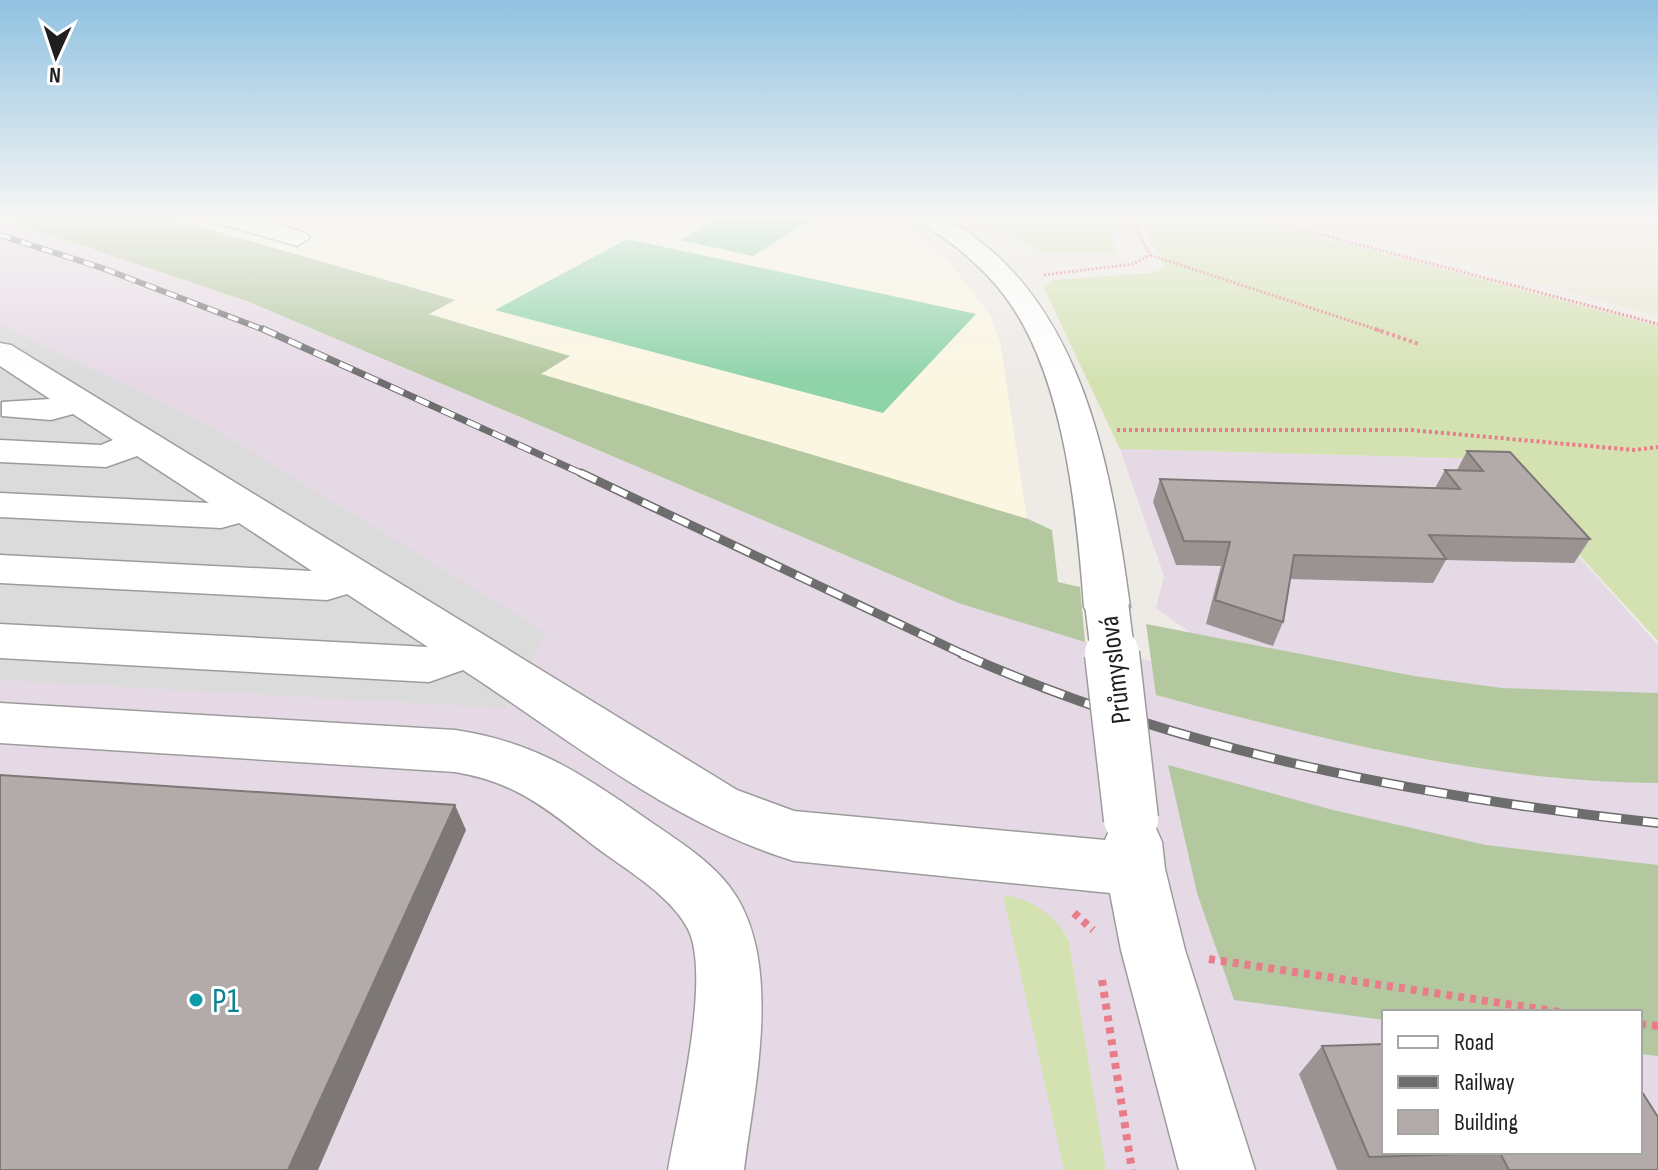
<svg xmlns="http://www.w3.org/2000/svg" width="1658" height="1170" font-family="'Sofia Sans Condensed',sans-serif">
<rect width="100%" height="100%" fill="#eeeae6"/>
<!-- industrial -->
<path fill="#e6d9e6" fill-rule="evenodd" d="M 0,218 L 247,301 L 958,603 L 1189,673 L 1188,631 L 1156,608 L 1164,576 L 1120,449 L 1491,459 L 1658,645 L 1658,1170 L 0,1170 ZM 1384,1012 L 1640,1012 L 1640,1152 L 1384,1152 Z"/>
<!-- education -->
<path fill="#fbf6e2" d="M 162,216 L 888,216 L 947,259 L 990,315 L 1000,341 L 1027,519 L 540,374 L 569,357 L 428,314 L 454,299 Z"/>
<!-- farmland -->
<path fill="#eae7d4" d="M 1292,216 L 1658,216 L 1658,316 L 1356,234 Z"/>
<!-- grass -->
<path fill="#d4e2b2" d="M 980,216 L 1109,216 L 1115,253 L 1044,253 Z
M 1148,216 L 1240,216 L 1658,326 L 1658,641 L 1491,459 L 1120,449 L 1044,288 L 1052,280 L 1150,273 L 1166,268 L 1147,234 Z
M 1003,895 C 1031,898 1059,917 1069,942 L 1106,1170 L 1064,1170 Z"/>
<!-- forest -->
<path fill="#b4c8a0" d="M 162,216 L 455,300 L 429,314 L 570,356 L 541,374 L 1028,519 L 1052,530 L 1058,582 L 1080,587 L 1085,642 L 958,603 L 247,301 L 0,218 Z
M 1146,624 L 1414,676 L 1502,688 L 1658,693 L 1658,783 C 1487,782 1320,739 1156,695 Z
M 1168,765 L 1333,810 L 1486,845 L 1658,865 L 1658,1056 L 1640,1054 L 1640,1012 L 1384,1012 L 1384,1020 L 1234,1000 L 1197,893 Z"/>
<!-- pitch -->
<path fill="#8ed3aa" d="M 722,216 L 817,216 L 753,256 L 680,240 Z
M 627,239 L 976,314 L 883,413 L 495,310 Z"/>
<!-- parking -->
<path fill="#dbdbdb" d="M 0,324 L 213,428 L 546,633 L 506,708 L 0,680 Z"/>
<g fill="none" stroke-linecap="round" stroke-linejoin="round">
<!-- minor casing -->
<g stroke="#9c9c9c" stroke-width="3">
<path id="minor" d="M 207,216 L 247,216 L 306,233 L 310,238 L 297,246 L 211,221 Z
M 917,216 C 951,216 961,226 987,247 C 1089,332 1113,482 1130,607 L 1123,618 L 1107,622 L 1091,618 L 1084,607 C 1077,511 1064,373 1004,295 C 989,275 970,258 951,243 C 940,235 926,228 917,216 Z
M 0,343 L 11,345 L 737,790 L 794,811 L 1105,840 L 1112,824 L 1133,817 L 1154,824 L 1162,842 L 1165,869 L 1185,950 L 1255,1170 L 1179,1170 L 1121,950 L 1110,893 L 794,861 C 672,824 569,739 463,670 L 429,682 L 0,658 L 0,624 L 428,647 L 347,594 L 327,600 L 0,583 L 0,555 L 312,571 L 239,523 L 221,528 L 0,517 L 0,493 L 209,503 L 137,456 L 106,467 L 0,462 L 0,440 L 101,445 L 113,440 L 73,414 L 51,420 L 2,416 L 2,402 L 50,399 L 0,366 Z
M 0,703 L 455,730 C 529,741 575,769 635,811 C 667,834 705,855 729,886 C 785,958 754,1087 744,1170 L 668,1170 C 677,1117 712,976 688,929 C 670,894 623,868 593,845 C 546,808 515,782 455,772 L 0,743 Z"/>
</g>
<!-- path-far2 -->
<path stroke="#e87d89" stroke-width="3" stroke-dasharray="2 2" stroke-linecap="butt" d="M 1251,216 L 1658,324
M 1150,255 L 1381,331
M 1044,275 L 1133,264 L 1150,255 L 1138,233 L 1136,216"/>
<!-- path-far1 -->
<path stroke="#e87d89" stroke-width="4" stroke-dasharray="3 3" stroke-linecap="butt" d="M 1375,329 L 1419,344
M 1117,430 L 1410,430 L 1634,450 L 1658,447"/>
<!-- path -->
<path stroke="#e87d89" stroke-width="8" stroke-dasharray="6 6" stroke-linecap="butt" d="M 1074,913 L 1093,930
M 1209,959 L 1560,1012
M 1102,980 L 1132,1170
M 1640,1024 L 1658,1026"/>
<!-- minor -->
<use href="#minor" fill="#fff" fill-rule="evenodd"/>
<!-- rail-far3 casing -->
<g stroke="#6d6d6d" stroke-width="6">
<path id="rail-far3" d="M 0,235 L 102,268 L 267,331"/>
</g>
<!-- rail-far2 casing -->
<g stroke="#6d6d6d" stroke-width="7">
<path id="rail-far2" d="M 263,329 L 585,475"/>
</g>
<!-- rail-far1 casing -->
<g stroke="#6d6d6d" stroke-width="9">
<path id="rail-far1" d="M 581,473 L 967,656"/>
</g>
<!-- rail casing -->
<g stroke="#6d6d6d" stroke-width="10">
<path id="rail" d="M 962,654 C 1182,752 1420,797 1658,823"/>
</g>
<!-- rail-far3 -->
<use href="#rail-far3" stroke="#fff" stroke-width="4" stroke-dasharray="11" stroke-linecap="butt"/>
<!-- rail-far2 -->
<use href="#rail-far2" stroke="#fff" stroke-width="5" stroke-dasharray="14" stroke-linecap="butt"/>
<!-- rail-far1 -->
<use href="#rail-far1" stroke="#fff" stroke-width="6" stroke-dasharray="17" stroke-linecap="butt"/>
<!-- rail -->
<use href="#rail" stroke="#fff" stroke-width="7" stroke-dasharray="22" stroke-linecap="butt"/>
<!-- minor-bridge-far1 casing -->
<g stroke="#9c9c9c" stroke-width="46" stroke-linecap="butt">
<path id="minor-bridge-far1" d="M 1107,607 L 1113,656"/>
</g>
<!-- minor-bridge casing -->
<g stroke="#9c9c9c" stroke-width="57" stroke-linecap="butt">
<path id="minor-bridge" d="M 1112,654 L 1131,819"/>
</g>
<!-- minor-bridge-far1 -->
<use href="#minor-bridge-far1" stroke="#fff" stroke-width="43"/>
<!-- minor-bridge -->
<use href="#minor-bridge" stroke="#fff" stroke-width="54"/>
</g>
<!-- wall -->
<path fill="#9a9391" d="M 511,216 L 541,216 L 531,221 Z
M 1467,451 L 1590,539 L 1574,563 L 1446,560 L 1433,583 L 1290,579 L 1283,622 L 1273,646 L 1206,624 L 1221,566 L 1176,565 L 1153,502 L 1160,479 L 1435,488 L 1445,470 L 1457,470 Z
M 1322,1046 L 1658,1170 L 1337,1170 L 1299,1074 Z"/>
<!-- shaded-wall -->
<path fill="#7d7876" d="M 530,216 L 541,216 L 531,221 Z
M 455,805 L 466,830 L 318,1170 L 288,1170 Z"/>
<!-- building -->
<path fill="#b3aba9" stroke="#7d7876" stroke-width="2" d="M 1467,451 L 1510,452 L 1590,539 L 1429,535 L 1446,559 L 1294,555 L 1283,622 L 1215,600 L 1230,542 L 1184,541 L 1160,479 L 1460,489 L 1445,470 L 1483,471 Z
M 0,775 L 455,805 L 288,1170 L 0,1170 Z
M 1384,1044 L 1384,1152 L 1640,1152 L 1640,1089 L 1658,1117 L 1658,1170 L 1509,1170 L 1500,1153 L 1369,1157 L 1322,1046 Z"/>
<!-- sky -->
<linearGradient id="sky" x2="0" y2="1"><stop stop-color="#90c2e1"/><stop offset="0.57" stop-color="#f7f6f4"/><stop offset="1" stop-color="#f7f6f4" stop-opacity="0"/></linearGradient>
<rect width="1658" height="380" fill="url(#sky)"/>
<!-- markers -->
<circle fill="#0f9aa8" stroke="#fff" stroke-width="3" cx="196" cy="1000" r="8"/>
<g text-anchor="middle" stroke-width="6" stroke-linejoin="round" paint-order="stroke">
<!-- street labels -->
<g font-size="28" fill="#1f1f1f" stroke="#fff">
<text transform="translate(1114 670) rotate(-97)" y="10">Průmyslová</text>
</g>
<!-- near-culture labels -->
<g font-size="34" fill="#0d838f" stroke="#fff" text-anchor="start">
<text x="212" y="1012">P1</text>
</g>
</g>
<!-- legend -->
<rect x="1382" y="1010" width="260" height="144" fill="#ffffff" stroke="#a5a5a5" stroke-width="2"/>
<rect x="1398" y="1036" width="40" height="12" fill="#ffffff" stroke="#a5a5a5" stroke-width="2"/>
<text x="1454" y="1050" font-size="24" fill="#1f1f1f">Road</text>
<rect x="1398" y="1076" width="40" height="12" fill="#6d6d6d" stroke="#a5a5a5" stroke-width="2"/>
<text x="1454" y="1090" font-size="24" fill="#1f1f1f">Railway</text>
<rect x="1398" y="1110" width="40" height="24" fill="#b3aba9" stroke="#a5a5a5" stroke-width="2"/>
<text x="1454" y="1130" font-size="24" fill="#1f1f1f">Building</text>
<!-- north arrow -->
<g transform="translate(56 56) rotate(183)" stroke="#ffffff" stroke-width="6" paint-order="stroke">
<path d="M0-6L14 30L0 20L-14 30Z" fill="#1f1f1f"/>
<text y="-12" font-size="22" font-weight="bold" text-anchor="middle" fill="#1f1f1f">N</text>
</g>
</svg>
